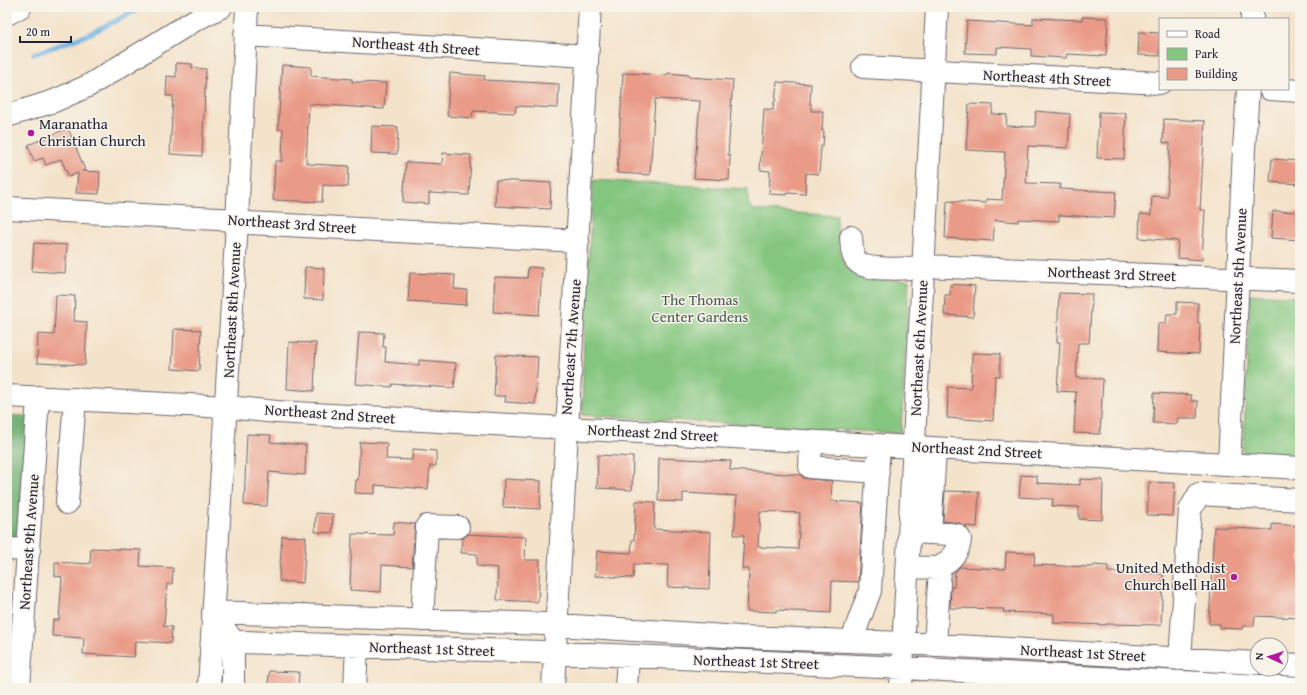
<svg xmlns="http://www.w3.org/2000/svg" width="1307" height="695" font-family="'Gentium Book Plus',serif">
<rect width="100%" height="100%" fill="#f7f3e8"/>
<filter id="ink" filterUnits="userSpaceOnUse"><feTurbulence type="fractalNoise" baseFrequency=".025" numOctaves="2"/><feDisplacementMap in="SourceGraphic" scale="8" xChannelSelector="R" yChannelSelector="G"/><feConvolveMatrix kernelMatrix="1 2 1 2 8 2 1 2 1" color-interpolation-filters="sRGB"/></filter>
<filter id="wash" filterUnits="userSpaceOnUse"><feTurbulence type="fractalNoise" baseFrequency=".012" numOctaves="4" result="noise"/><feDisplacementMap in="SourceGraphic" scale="16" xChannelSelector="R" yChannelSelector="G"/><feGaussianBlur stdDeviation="0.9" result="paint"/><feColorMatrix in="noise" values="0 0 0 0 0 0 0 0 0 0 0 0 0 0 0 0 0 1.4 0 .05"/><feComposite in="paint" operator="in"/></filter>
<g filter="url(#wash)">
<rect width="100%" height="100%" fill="#f4e3cb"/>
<!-- green -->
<path fill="#84c67f" stroke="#53745d" d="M 593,180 L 748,189 C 748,199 746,204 755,210 L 837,216 L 838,244 L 845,267 L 858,276 L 866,280 L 909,280 L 901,432 L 893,433 L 582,415 L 584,336 Z
M 1250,294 L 1300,297 L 1300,455 L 1243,452 Z"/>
<!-- forest -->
<path fill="#6bab6e" stroke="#466654" d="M 7,415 L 29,416 L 20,540 L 7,540 Z"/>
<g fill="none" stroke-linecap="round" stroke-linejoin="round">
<!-- stream -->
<path stroke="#6bb0e1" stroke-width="5" d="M 34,54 L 87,35 L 143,7"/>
</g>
<g id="blocks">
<!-- building -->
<path fill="#ea9b88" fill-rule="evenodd" d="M 1082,17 L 1108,18 L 1106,56 L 1067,54 L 1066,58 L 1031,56 L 1031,49 L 997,47 L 997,54 L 965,53 L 967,21 L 1033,25 L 1033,18 L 1082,20 Z
M 1139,32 L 1160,33 L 1160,56 L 1138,55 Z
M 176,63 L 192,64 L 192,68 L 206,69 L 202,156 L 170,154 L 173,96 L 166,96 L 167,76 L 176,77 Z
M 282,65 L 311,67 L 311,76 L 352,79 L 352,82 L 386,83 L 384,109 L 309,104 L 306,163 L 309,163 L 309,164 L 349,166 L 348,187 L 323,185 L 322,202 L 273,200 L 275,161 L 282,161 L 283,129 L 278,129 Z
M 450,73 L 485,76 L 484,80 L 559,84 L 558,108 L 516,106 L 515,113 L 473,111 L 472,118 L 447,116 Z
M 623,73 L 667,75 L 668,73 L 689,75 L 689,77 L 733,80 L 728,155 L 730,155 L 730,157 L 729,180 L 694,178 L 700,101 L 655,99 L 650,175 L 617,173 Z
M 777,82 L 811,84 L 810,104 L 811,104 L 811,111 L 823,111 L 822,131 L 824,131 L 823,146 L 821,146 L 819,174 L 806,173 L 805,194 L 787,193 L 787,195 L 769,194 L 770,171 L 760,170 L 764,109 L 773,110 L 774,102 L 775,102 Z
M 969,104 L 993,105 L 992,114 L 1007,115 L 1006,126 L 1035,127 L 1036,111 L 1070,114 L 1068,148 L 1028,146 L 1026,183 L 1060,184 L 1060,189 L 1116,192 L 1114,218 L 1059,215 L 1059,221 L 1018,219 L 1018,222 L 995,220 L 993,241 L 945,238 L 947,201 L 986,203 L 986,199 L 1002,200 L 1005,152 L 966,150 Z
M 1099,112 L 1126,113 L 1124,159 L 1097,158 Z
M 1164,119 L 1205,121 L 1200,210 L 1205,210 L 1202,260 L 1177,258 L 1178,241 L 1139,238 L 1140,214 L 1151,215 L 1152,196 L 1167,197 L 1170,143 L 1163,143 Z
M 372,126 L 398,127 L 397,154 L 371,153 Z
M 68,128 L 85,170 L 82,171 L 100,172 L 99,194 L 76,193 L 78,173 L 69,177 L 61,159 L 46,165 L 43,158 L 34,161 L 28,145 Z
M 443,153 L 471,155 L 469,195 L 429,193 L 429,204 L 403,202 L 406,162 L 442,164 Z
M 1272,159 L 1300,161 L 1300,184 L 1270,182 Z
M 496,180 L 551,183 L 550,209 L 495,206 Z
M 1273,211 L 1300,212 L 1300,240 L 1271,238 Z
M 34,243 L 67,245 L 65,273 L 32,271 Z
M 305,267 L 324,268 L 323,300 L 304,299 Z
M 528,267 L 542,268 L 539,315 L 493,312 L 495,277 L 527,278 Z
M 410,273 L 455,275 L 454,289 L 467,290 L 466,305 L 408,301 Z
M 951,284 L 975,286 L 973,317 L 944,315 L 945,295 L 950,295 Z
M 1059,293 L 1092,294 L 1089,343 L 1078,343 L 1076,378 L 1103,379 L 1100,434 L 1074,433 L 1076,392 L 1057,391 L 1060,342 L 1057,342 Z
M 56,295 L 75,296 L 74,321 L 87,322 L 85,365 L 37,363 L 38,334 L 54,335 Z
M 1177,302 L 1198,303 L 1198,323 L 1200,323 L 1199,354 L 1157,352 L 1158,323 L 1166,323 L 1167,314 L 1177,314 Z
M 174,329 L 201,330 L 199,371 L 172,369 Z
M 359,332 L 384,333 L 383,347 L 386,347 L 385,362 L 419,365 L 419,360 L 456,363 L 454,388 L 392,384 L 392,387 L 355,384 Z
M 289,342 L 316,343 L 314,391 L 287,389 Z
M 972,353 L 1000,354 L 1000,376 L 995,376 L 993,421 L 947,418 L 948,387 L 971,388 Z
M 496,355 L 538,357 L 535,404 L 505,402 L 506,396 L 494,396 Z
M 1154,393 L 1191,395 L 1191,401 L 1198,401 L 1197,418 L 1178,418 L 1177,424 L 1153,423 Z
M 247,434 L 271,435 L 270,442 L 306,445 L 305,475 L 269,472 L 267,506 L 244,505 Z
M 360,442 L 387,443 L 386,459 L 412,460 L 413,449 L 436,451 L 436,466 L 430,466 L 428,489 L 375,485 L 375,494 L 355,493 L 356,480 L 358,480 Z
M 598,455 L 633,457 L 632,490 L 597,488 Z
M 659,458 L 731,461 L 730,470 L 801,475 L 803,478 L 809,479 L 832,481 L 831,501 L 863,503 L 858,582 L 832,581 L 831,613 L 776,610 L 776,612 L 747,611 L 749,569 L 742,569 L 744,535 L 734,535 L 737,496 L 683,493 L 683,502 L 658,501 ZM 760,511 L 800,513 L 798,549 L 758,547 Z
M 1021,475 L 1037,476 L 1037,483 L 1080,485 L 1080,479 L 1103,480 L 1102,520 L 1079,519 L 1079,507 L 1052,506 L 1053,499 L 1019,497 Z
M 504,479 L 541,481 L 540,509 L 503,507 Z
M 1149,482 L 1175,483 L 1173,516 L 1147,515 Z
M 945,491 L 979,492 L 977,527 L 965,526 L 959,523 L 943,521 Z
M 636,501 L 655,502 L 654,529 L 711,532 L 709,589 L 667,587 L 668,565 L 634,564 L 633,578 L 595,576 L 597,551 L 631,553 L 632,540 L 634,540 Z
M 316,513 L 333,514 L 332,533 L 315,532 Z
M 394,522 L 415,524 L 412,567 L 382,565 L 381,592 L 350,590 L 352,534 L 393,535 Z
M 1272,524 L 1300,526 L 1300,618 L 1255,616 L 1254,626 L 1243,626 L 1242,629 L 1220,628 L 1220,624 L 1209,624 L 1214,527 L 1272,530 Z
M 468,534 L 526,537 L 525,560 L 540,560 L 538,602 L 497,600 L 498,568 L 477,566 L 477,554 L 461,553 L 462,539 Z
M 282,536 L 306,537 L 303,583 L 279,581 Z
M 91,548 L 141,550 L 140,566 L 173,568 L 172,584 L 167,584 L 164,626 L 172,627 L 171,643 L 135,641 L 134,657 L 83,654 L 84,638 L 52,636 L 53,620 L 59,620 L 62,577 L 55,576 L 55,562 L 90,564 Z
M 1006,552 L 1035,553 L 1034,565 L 1093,567 L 1094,565 L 1108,566 L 1108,572 L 1163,574 L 1161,625 L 1106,624 L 1106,625 L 1054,623 L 1054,614 L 1003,612 L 1004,609 L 950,608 L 951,587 L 954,587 L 955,572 L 960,567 L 1005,569 Z
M 269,671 L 299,672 L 298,688 L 268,688 Z"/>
</g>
</g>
<g filter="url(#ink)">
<use href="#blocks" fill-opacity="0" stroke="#6c666d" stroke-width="1"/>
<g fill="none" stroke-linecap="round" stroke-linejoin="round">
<!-- minor casing -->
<g stroke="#6c666d" stroke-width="24">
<path id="minor" d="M 7,14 L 20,7
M 1252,19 L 1252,7
M 245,35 L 587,56
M 863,67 L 1160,83
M 1270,89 L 1300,91
M 7,116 L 54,101 L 88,86 L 195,20 L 221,7
M 7,208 L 237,220 L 249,223 L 578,241
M 851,237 C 852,246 851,258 859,263 C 870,271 910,269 924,266 L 1300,281
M 7,396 L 227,407 L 277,412 L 566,428 L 1300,468
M 811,441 L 810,467 L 878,472
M 1229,464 L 1244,149 L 1248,89
M 67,503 L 75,399
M 910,532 L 951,534 L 957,535 L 960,539 C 959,554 950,559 940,568
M 930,533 L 935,449
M 7,549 L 29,550
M 908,567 L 940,568 L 935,645
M 213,612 L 544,624 L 740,637 L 904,643 L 1257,663
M 422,620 L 427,526 L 458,527
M 225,630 L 233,641 L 233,688
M 212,641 L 543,652 L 903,668 L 1300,688
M 852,641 L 858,623 L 870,591 L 879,445
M 1180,659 L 1190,510 L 1199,494 L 1300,500
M 1281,664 L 1300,665
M 19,688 L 38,397
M 209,688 C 217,533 228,378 237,223 C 241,151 243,79 247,7
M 355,688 L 357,646
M 553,688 L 590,7
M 626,688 L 628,656
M 901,688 L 937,7"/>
</g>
<!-- minor -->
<use href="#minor" stroke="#fff" stroke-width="22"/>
</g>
</g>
<!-- markers -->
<g fill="#b5179e" stroke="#f7f3e8" stroke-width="1.5">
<circle cx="31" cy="133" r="4"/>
<circle cx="1234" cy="577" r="4"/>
</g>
<g text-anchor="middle" stroke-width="3" stroke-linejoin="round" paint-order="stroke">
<!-- street labels -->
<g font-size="15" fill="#22223b" stroke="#f7f3e8">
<text transform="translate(416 46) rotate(4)" y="5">Northeast 4th Street</text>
<text transform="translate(1047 78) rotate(3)" y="5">Northeast 4th Street</text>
<text transform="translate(292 224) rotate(4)" y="5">Northeast 3rd Street</text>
<text transform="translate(1112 274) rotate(2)" y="5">Northeast 3rd Street</text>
<text transform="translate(1238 276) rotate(-87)" y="5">Northeast 5th Avenue</text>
<text transform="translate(232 310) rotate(-87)" y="5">Northeast 8th Avenue</text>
<text transform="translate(571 347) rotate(-86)" y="5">Northeast 7th Avenue</text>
<text transform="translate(919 348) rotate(-87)" y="5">Northeast 6th Avenue</text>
<text transform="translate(330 414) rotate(4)" y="5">Northeast 2nd Street</text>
<text transform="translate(653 433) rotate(3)" y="5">Northeast 2nd Street</text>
<text transform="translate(977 450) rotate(3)" y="5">Northeast 2nd Street</text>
<text transform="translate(29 542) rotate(-86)" y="5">Northeast 9th Avenue</text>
<text transform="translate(432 649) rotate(2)" y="5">Northeast 1st Street</text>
<text transform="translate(1083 653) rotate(3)" y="5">Northeast 1st Street</text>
<text transform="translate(756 662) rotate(2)" y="5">Northeast 1st Street</text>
</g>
<!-- poi labels -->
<g font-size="15" fill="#22223b" stroke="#f7f3e8" text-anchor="start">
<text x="39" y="129">Maranatha<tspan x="39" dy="17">Christian Church</tspan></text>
<text x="1226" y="573" text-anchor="end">United Methodist<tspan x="1226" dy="17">Church Bell Hall</tspan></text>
</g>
<!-- park labels -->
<g font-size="15" fill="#445b53" stroke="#f7f3e8">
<text x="700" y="305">The Thomas<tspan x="700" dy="17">Center Gardens</tspan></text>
</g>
</g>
<!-- margin -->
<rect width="1307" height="695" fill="none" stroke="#f7f3e8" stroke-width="24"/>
<!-- legend -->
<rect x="1159" y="18" width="130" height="72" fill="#f7f3e8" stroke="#a29fa3"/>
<rect x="1167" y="31" width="20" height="6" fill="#ffffff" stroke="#a29fa3"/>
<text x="1195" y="38" font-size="12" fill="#22223b">Road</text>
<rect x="1167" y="48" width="20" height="12" fill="#84c67f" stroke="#a29fa3"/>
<text x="1195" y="58" font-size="12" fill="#22223b">Park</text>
<rect x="1167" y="68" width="20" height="12" fill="#ea9b88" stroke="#a29fa3"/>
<text x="1195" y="78" font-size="12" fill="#22223b">Building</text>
<!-- north arrow -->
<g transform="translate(1269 657) rotate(273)"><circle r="19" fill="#f7f3e8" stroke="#a29fa3"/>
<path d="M0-3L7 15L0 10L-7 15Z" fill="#b5179e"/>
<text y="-6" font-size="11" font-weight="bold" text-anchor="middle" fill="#22223b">N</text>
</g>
<!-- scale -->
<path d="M20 36v6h51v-6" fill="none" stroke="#22223b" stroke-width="2"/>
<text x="26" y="36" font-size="12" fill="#22223b" stroke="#f7f3e8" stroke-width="3" paint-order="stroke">20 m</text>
</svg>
